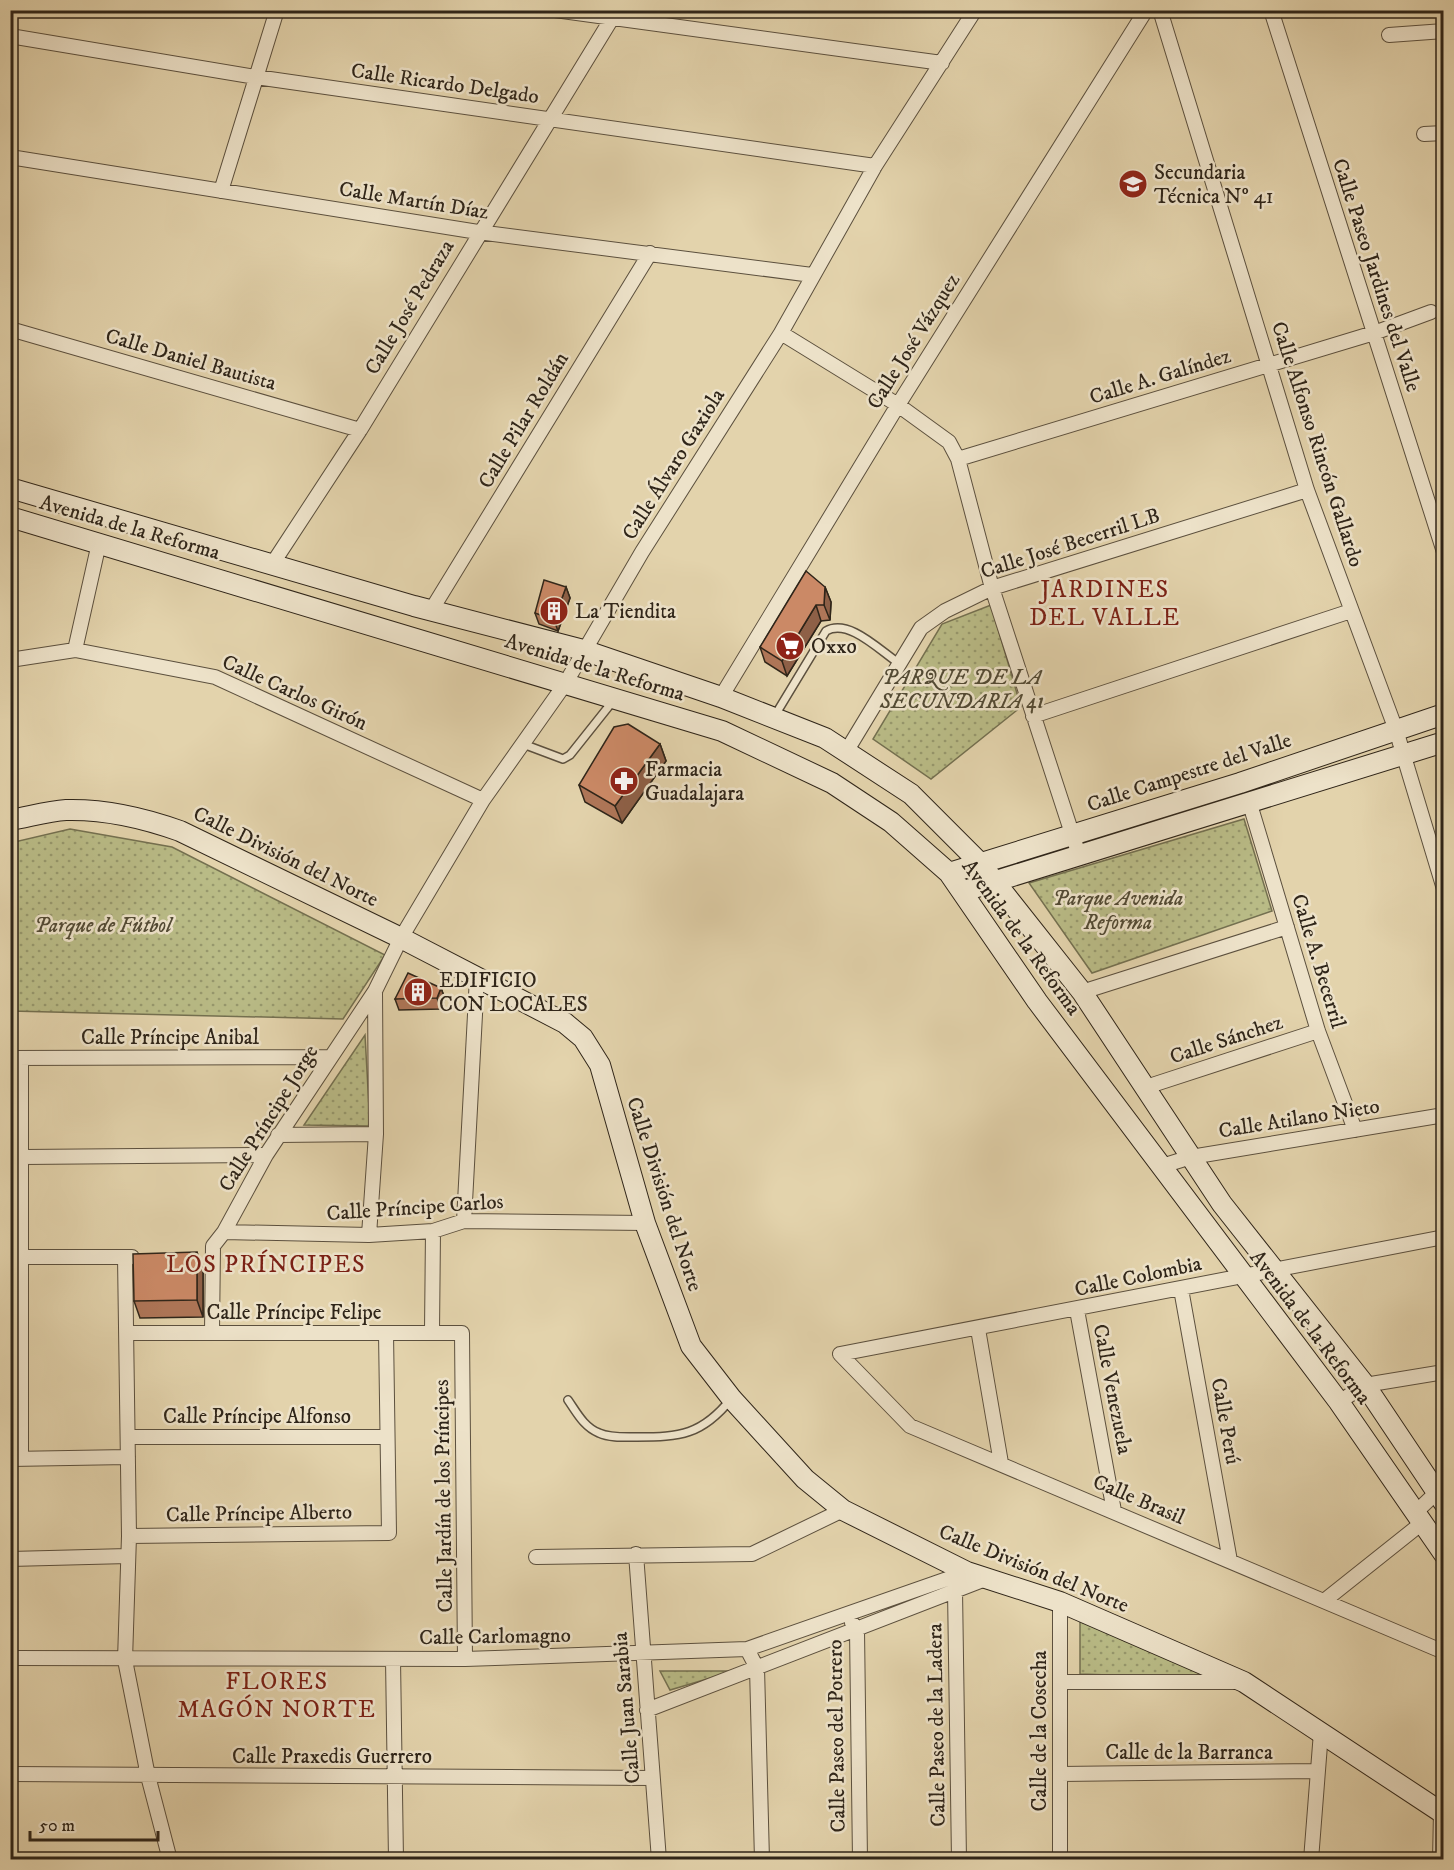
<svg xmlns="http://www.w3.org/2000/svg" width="1454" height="1870" font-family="'IM FELL DW Pica',serif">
<defs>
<pattern id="park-dots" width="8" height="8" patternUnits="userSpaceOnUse" patternTransform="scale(1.5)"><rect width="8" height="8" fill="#b9bb86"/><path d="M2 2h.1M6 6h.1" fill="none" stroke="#97986d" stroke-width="1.8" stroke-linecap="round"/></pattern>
</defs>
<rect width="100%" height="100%" fill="#e3d3ac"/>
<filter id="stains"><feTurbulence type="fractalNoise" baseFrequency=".00333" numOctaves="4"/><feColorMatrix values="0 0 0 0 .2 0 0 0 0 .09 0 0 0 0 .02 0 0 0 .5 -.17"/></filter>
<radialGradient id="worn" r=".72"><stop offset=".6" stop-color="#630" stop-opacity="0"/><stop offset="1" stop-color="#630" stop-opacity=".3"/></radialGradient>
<!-- grass -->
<path fill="#b9bb86" stroke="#747050" stroke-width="1.5" d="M 11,1361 L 17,1361 L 17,1440 L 11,1440 Z"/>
<!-- park -->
<path fill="url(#park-dots)" stroke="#747050" stroke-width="1.5" d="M 991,605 L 1021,707 L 931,779 L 873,739 L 942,624 Z
M 1244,819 L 1272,911 L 1092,973 L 1029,883 Z
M 70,829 L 172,847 L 385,955 L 343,1019 L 11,1011 L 10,843 Z
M 365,1035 L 370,1126 L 304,1125 Z
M 1080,1619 L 1228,1679 L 1080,1674 Z
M 660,1671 L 734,1671 L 670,1690 Z"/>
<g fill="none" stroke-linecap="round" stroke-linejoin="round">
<!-- lane casing -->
<g stroke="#5c503e" stroke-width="10">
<path id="lane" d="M 774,717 L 826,631 C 849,618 880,651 900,664
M 523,744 L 563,759 L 570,755 L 613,701
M 568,1400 C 577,1413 584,1427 599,1433 C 610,1438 625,1437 637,1437 C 680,1437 702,1435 731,1399"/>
</g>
<!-- street casing -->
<g stroke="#5c503e" stroke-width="16">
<path id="street" d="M 555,10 L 942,63
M 1160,10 L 1307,490 L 1396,730 L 1444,889
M 1271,10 L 1444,552
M 1389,35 L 1444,31
M 10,36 L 256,77 L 875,166
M 1424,134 L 1444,133
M 10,157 L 478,232 L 812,275
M 221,191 L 277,10
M 10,329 L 360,430
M 781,333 L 898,405 L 949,442 L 958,459 L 992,588 L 1079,855
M 958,459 L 1374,333 L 1431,312
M 273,563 L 360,430 L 617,10
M 432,609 L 650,253
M 75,650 L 99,543
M 10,660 L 75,650 L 215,677 L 483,800
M 721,697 L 898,405 L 1146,10
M 1033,716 L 1351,611
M 846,752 L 921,628 L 945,611 L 992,588 L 1307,490
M 1249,801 L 1318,1031 L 1355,1130
M 1082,992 L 1287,927
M 10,1058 L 330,1057
M 1146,1087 L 1318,1031
M 278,1135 L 376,1134
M 23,1157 L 266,1155
M 1162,1166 L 1191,1157 L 1444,1115
M 464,1221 L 477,977
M 224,1232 L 369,1235 L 433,1231 L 464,1221 L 645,1223
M 369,1235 L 376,1134 L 375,991
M 10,1257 L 132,1257
M 125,1257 L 129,1536 L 125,1660 L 148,1776 L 170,1860
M 1181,1289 L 1230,1561
M 1077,1310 L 1114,1511
M 978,1329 L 1001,1463
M 212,1332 L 213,1246 L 224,1232 L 266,1155 L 375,991 L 401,938 L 483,800 L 565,684 L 642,552 L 781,333 L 875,166 L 975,10
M 432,1332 L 433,1231
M 126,1333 L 462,1333 L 465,1659
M 840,1354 L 910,1426 L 1444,1652
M 840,1354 L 1444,1237
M 1339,1402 L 1365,1385 L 1444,1372
M 128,1437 L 387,1437
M 10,1459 L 128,1457
M 21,1459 L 21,1059
M 1416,1512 L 1436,1493 L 1444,1492
M 129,1536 L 389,1533 L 386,1333
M 636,1554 L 659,1860
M 536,1557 L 752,1554 L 843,1510
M 10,1559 L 128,1556
M 955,1590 L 959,1860
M 1324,1601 L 1422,1523
M 1060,1602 L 1060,1860
M 852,1623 L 857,1630 L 860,1860
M 747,1649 L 757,1668 L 762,1860
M 10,1658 L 465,1659 L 747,1649 L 967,1572
M 393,1659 L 396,1860
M 1060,1682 L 1236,1682
M 647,1710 L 988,1578
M 10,1774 L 652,1778
M 1060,1774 L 1318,1771
M 1311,1860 L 1321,1732
M 1440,1860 L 1441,1812"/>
</g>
<!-- secondary casing -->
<g stroke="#2f2519" stroke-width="22">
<path id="secondary" d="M 10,488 L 414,606 L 583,650 L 721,697 L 825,738 L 911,794 L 980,863 L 1082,992 L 1222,1204 L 1365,1385 L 1444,1503
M 10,517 L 722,731 L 832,783 L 891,822 L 949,873 L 1037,1001 L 1339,1402 L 1444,1554
M 10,820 C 28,817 48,811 66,810 C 105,809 144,818 180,831 L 401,938 L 565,1023 L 583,1038 L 600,1065 L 645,1223 L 691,1346 L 732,1399 L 805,1479 L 843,1510 L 967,1572 L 1060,1602 L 1244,1682 L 1444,1814
M 949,873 L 1240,783 L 1444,714
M 964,891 L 1444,742"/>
</g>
<!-- lane -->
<use href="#lane" stroke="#ede2c9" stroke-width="7"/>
<!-- street -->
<use href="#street" stroke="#ede2c9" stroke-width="14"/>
<!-- secondary -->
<use href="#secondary" stroke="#ede2c9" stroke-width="20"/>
</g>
<!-- wall -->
<path fill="#af7658" stroke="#2f2519" stroke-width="1.5" d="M 566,587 L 570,598 L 558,631 L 539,624 L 535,613 Z
M 825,587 L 831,602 L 830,620 L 821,621 L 787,676 L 765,662 L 760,647 Z
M 660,744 L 666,761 L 622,823 L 585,802 L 579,785 Z
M 441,988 L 445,999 L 441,1009 L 399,1010 L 395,999 Z
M 203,1269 L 203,1317 L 140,1318 L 134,1301 Z"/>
<!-- shaded-wall -->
<path fill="#8e6047" stroke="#2f2519" stroke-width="1.5" d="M 566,587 L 570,598 L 558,631 L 554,620 Z
M 825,587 L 831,602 L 830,620 L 824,605 Z
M 816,605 L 821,621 L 787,676 L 782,661 Z
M 660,744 L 666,761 L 622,823 L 615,806 Z
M 441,988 L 445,999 L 441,1009 L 437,998 Z
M 197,1252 L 203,1269 L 203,1317 L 197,1300 Z"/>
<!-- building -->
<path fill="#cb8966" stroke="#2f2519" stroke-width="1.5" d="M 806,571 L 825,587 L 824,605 L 816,605 L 782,661 L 760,647 Z
M 544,580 L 566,587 L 554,620 L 535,613 Z
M 628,724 L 660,744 L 615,806 L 579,785 L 614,727 Z
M 408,973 L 441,988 L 437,998 L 395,999 Z
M 197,1252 L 197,1300 L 134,1301 L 133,1254 Z"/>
<!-- icons -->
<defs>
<g id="school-disc" transform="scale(1.5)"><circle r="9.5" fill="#8f2418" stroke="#ede2c9"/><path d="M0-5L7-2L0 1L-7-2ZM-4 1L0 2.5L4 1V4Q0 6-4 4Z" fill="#fff"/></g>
<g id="building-disc" transform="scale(1.5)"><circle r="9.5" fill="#8f2418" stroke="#ede2c9"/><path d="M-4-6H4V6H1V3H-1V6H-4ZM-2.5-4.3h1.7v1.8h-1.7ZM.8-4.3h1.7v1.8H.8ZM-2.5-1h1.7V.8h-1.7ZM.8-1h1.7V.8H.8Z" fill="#fff"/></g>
<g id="supermarket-disc" transform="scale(1.5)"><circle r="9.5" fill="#8f2418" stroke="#ede2c9"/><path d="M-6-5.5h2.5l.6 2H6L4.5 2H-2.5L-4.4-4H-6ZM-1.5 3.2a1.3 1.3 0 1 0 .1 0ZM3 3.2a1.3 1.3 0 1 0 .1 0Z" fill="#fff"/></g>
<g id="pharmacy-disc" transform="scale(1.5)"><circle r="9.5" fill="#8f2418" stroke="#ede2c9"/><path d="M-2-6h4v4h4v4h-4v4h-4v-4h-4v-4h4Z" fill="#fff"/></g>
</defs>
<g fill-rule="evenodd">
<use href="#school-disc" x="1133" y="184"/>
<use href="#building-disc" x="554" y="611"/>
<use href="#supermarket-disc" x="790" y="646"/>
<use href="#pharmacy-disc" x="624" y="781"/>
<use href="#building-disc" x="418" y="992"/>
</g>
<g text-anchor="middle" stroke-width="5" stroke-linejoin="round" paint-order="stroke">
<!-- street labels -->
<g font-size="21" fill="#2f2519" stroke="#ede2c9">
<text transform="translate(445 83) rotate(8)" y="7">Calle Ricardo Delgado</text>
<text transform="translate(414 200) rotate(9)" y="7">Calle Martín Díaz</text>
<text transform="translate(1377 275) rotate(72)" y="7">Calle Paseo Jardines del Valle</text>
<text transform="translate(409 307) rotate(-59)" y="7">Calle José Pedraza</text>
<text transform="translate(913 341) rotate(-58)" y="7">Calle José Vázquez</text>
<text transform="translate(191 359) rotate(16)" y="7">Calle Daniel Bautista</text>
<text transform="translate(1160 376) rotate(-17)" y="7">Calle A. Galíndez</text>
<text transform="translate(523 420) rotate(-59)" y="7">Calle Pilar Roldán</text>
<text transform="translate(1318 444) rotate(72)" y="7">Calle Alfonso Rincón Gallardo</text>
<text transform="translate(673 464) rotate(-58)" y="7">Calle Álvaro Gaxiola</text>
<text transform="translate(130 527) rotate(16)" y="7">Avenida de la Reforma</text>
<text transform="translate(1070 543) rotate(-18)" y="7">Calle José Becerril LB</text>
<text transform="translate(595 667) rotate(17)" y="7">Avenida de la Reforma</text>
<text transform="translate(295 692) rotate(24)" y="7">Calle Carlos Girón</text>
<text transform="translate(1189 772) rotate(-18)" y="7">Calle Campestre del Valle</text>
<text transform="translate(286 856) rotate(26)" y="7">Calle División del Norte</text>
<text transform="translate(1022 937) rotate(54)" y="7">Avenida de la Reforma</text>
<text transform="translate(1319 961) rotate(73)" y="7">Calle A. Becerril</text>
<text x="170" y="1044">Calle Príncipe Anibal</text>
<text transform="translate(1226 1039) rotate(-18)" y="7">Calle Sánchez</text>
<text transform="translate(268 1118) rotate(-58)" y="7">Calle Príncipe Jorge</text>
<text transform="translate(1299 1118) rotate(-9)" y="7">Calle Atilano Nieto</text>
<text transform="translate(665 1194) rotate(72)" y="7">Calle División del Norte</text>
<text transform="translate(415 1207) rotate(-4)" y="7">Calle Príncipe Carlos</text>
<text transform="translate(1138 1276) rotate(-12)" y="7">Calle Colombia</text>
<text x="294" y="1319">Calle Príncipe Felipe</text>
<text transform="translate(1311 1327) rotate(53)" y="7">Avenida de la Reforma</text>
<text transform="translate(1113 1389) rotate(79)" y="7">Calle Venezuela</text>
<text x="257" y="1423">Calle Príncipe Alfonso</text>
<text transform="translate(1226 1421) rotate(80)" y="7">Calle Perú</text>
<text transform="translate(443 1496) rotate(-91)" y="7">Calle Jardín de los Príncipes</text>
<text transform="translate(1139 1499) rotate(23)" y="7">Calle Brasil</text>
<text transform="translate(259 1513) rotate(-1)" y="7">Calle Príncipe Alberto</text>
<text transform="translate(1034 1568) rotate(22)" y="7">Calle División del Norte</text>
<text transform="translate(495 1636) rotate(-1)" y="7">Calle Carlomagno</text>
<text transform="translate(626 1708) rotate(-95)" y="7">Calle Juan Sarabia</text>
<text transform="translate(936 1725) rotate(-91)" y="7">Calle Paseo de la Ladera</text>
<text transform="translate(1039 1731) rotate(-90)" y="7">Calle de la Cosecha</text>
<text transform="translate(836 1736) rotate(-91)" y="7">Calle Paseo del Potrero</text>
<text x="1189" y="1759">Calle de la Barranca</text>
<text x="332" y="1763">Calle Praxedis Guerrero</text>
</g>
<!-- poi labels -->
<g font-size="21" fill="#2f2519" stroke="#ede2c9" text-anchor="start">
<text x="1154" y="179">Secundaria<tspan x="1154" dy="24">Técnica Nº 41</tspan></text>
<text x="575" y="618">La Tiendita</text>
<text x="811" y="653">Oxxo</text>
<text x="645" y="776">Farmacia<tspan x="645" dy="24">Guadalajara</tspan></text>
<text x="439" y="987">EDIFICIO<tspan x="439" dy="24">CON LOCALES</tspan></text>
</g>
<!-- park labels -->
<g font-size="21" font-style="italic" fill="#524a34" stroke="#ede2c9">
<text x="962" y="684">PARQUE DE LA<tspan x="962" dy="24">SECUNDARIA 41</tspan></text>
<text x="1118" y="905">Parque Avenida<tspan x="1118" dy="24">Reforma</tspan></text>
<text x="103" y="932">Parque de Fútbol</text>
</g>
<!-- quarter labels -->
<g font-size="24" letter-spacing="1.5" fill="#7a1f14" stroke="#ede2c9">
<text x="1105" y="597">JARDINES<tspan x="1105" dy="28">DEL VALLE</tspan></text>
<text x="266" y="1272">LOS PRÍNCIPES</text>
<text x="277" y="1689">FLORES<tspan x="277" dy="28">MAGÓN NORTE</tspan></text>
</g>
</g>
<!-- margin -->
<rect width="1454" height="1870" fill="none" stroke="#e3d3ac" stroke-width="36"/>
<rect x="12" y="12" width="1430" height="1846" fill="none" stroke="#2f2519" stroke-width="3"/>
<rect x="18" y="18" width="1418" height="1834" fill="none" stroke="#2f2519" stroke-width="1.5"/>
<!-- scale -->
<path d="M30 1831v9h128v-9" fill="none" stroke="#2f2519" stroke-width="3"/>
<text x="39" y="1831" font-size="18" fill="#2f2519" stroke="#ede2c9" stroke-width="4.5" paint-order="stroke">50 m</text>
<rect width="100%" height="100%" filter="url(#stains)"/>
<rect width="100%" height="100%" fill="url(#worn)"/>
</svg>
